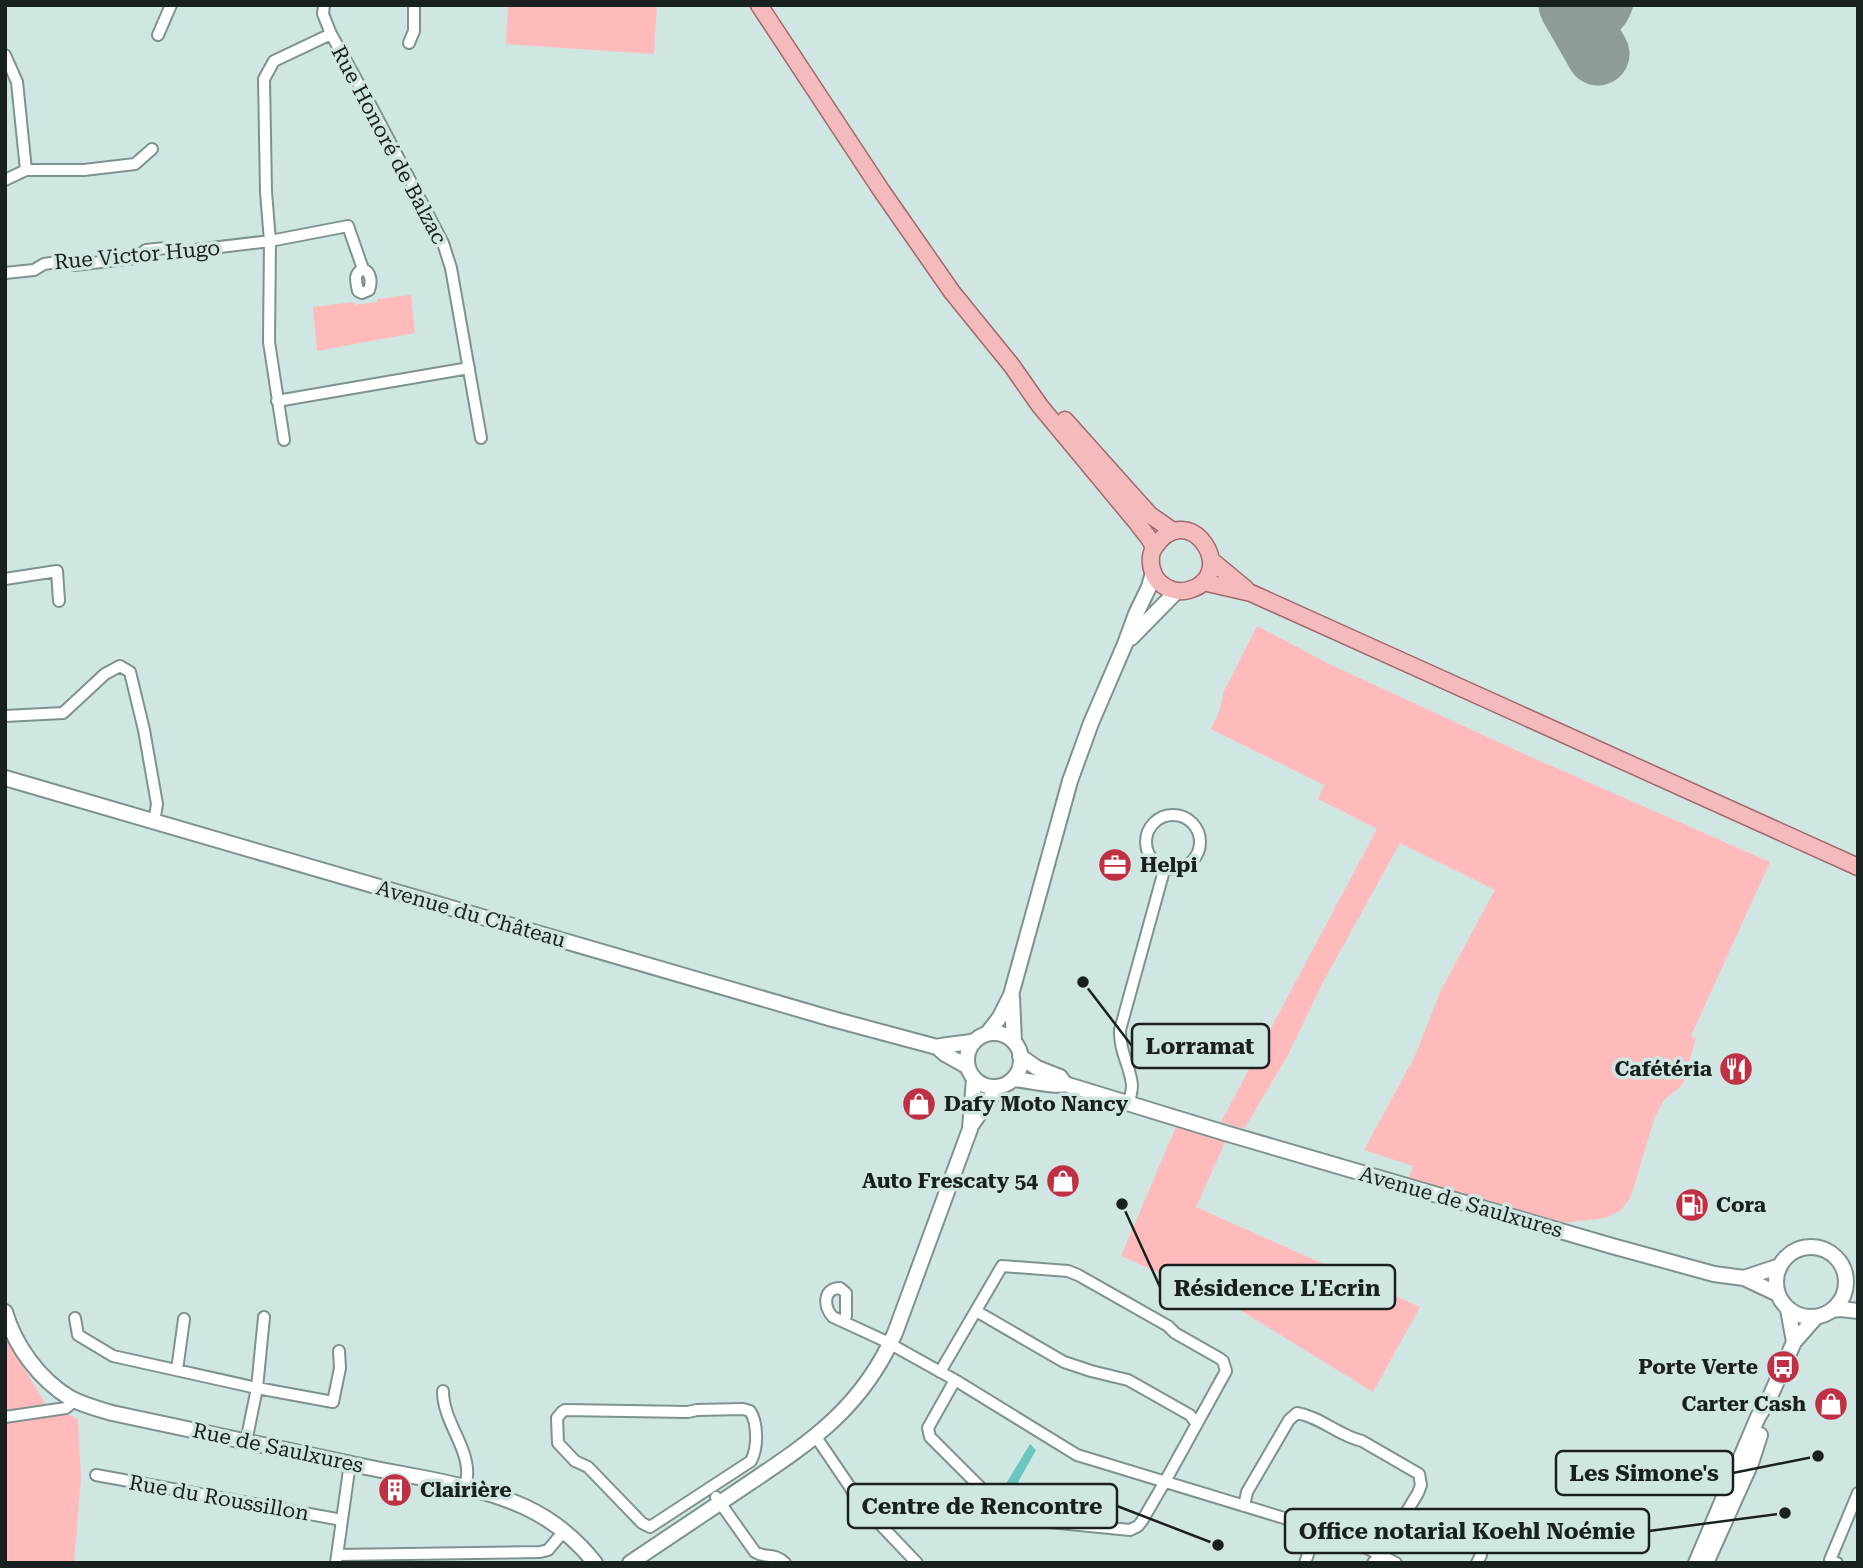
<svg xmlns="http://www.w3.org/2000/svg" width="1863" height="1568" font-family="'Roboto Serif',serif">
<rect width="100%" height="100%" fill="#d0e6e3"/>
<!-- green -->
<path fill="#ffbabb" d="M 508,5 L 657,5 L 654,54 L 506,44 Z
M 411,295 L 415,333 L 317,351 L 313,307 L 354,302 L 354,305 L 377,302 L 377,299 Z
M 1257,626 L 1329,664 L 1522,753 L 1770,862 L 1691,1036 L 1696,1038 L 1683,1083 L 1680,1087 L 1665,1099 L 1655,1116 L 1633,1190 L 1629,1200 L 1620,1211 L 1605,1218 L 1562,1223 L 1408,1179 L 1413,1166 L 1364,1150 L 1415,1056 L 1441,990 L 1495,890 L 1400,843 L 1322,984 L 1288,1055 L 1244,1129 L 1221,1122 L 1377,829 L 1318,799 L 1324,785 L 1211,729 L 1219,712 L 1224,691 Z
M 1176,1127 L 1226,1140 L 1196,1207 L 1420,1307 L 1373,1392 L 1235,1307 L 1121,1256 Z
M 5,1336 L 45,1403 L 78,1419 L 81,1478 L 74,1563 L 5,1563 Z"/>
<!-- water -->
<path fill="#6bc6bd" d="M 1030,1444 L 1036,1450 L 1008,1500 L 1006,1500 L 1001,1492 Z"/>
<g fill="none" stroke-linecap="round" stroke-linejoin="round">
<!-- taxiway -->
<path stroke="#8c9c9a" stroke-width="26" d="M 1561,5 C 1572,36 1610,37 1620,5"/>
<!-- runway -->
<path stroke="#8c9c9a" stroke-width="63" d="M 1570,5 L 1598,54"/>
<!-- street casing -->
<g stroke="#7e9390" stroke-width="14">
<path id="street" d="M 324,5 L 323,14 L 331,34 L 371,106 L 443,243 L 451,268 L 481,438
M 158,35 L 171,5
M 409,43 L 414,31 L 414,5
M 5,55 L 17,82 L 26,170 L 5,180
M 26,170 L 84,170 L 135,164 L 152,149
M 5,273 L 34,270 L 44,264 L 65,261 L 75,265 L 135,258 L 146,250 L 166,248 L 178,252 L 270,241 L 348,226 L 363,269 C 371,272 372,282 369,290 L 362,293 L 358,291 C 356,281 353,274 363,269
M 277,401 L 469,368
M 284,440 L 269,342 L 270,241 L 266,192 L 264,79 L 274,61 L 331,34
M 5,579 L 57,571 L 59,601
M 5,716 L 63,713 L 105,674 L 120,666 L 130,672 L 144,730 L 157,804 L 154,822
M1146 842a27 27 0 1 1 54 0a27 27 0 1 1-54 0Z
M 1129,1103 C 1130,1097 1132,1091 1132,1086 C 1131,1067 1119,1052 1120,1030 L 1165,867
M 976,1311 L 1064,1362 L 1091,1371 L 1128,1380 L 1137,1385 L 1190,1415 L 1197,1424
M 75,1318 L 78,1335 L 113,1356 L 257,1388 L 264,1317
M 843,1320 L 846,1316 L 846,1293 L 840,1288 C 823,1288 823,1307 833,1317 L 885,1341 L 955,1380 L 1077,1455 L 1317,1528 L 1347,1538 L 1396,1563
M 177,1370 L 184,1319
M 940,1372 L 1002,1266 L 1068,1271 L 1078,1275 L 1168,1326 L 1175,1333 L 1219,1358 L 1223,1361 L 1226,1371 L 1167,1478 L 1142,1521 L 1138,1526 L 1130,1530 L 1039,1521 L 1023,1517 L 993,1500 L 930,1437 L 928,1428 L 955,1380
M 443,1391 C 443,1426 476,1452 465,1488
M 743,1409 L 750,1411 C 758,1423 758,1448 751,1461 L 650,1527 L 642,1523 L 588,1467 L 575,1461 L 558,1443 L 557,1418 L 562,1412 L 565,1410 L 688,1412 L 697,1410 Z
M 5,1417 L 66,1408 L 75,1400
M 816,1437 L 850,1487 L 856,1499 L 917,1563
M 246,1442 L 257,1388 L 333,1402 L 340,1368 L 339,1351
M 96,1475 L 342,1520
M 716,1497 L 755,1552 C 766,1559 774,1552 785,1563
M 1244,1506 L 1247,1492 L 1289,1420 L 1297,1413 C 1321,1417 1339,1436 1362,1441 L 1419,1474 L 1421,1485 L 1418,1493 L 1381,1554 L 1373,1563
M 337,1555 L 540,1552 L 548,1550 L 564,1531
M 336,1563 L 350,1463
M 1305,1563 L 1317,1528
M 1477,1563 L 1481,1555 L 1481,1543
M 1837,1563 L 1830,1560 L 1858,1493"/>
</g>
<!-- secondary casing -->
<g stroke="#7e9390" stroke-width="18">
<path id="secondary" d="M 1131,638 L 1177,591
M 5,778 L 829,1018 L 937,1047 L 945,1054 L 968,1067
M 1012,997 L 1014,1042
M967 1060a27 27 0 1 1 54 0a27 27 0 1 1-54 0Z
M 987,1034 L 1000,1017 L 1011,995 L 1070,781 L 1091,723 L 1125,644 L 1136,614 L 1149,587 L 1153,573
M 937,1047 C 949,1044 962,1044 974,1041
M 1020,1056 L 1037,1068 L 1060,1077 L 1065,1084
M 1013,1079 C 1026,1080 1055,1087 1065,1084 L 1225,1133 L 1612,1246 L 1714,1274 L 1744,1278 L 1778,1294
M 970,1127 L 998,1087
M1776 1282a35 35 0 1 1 70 0a35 35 0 1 1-70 0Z
M 1744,1278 L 1780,1266
M 1788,1309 L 1794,1342
M 1832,1310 L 1841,1309 L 1858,1311
M 5,1312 C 15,1346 39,1379 70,1398 C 83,1405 98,1409 112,1413 C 196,1431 281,1449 366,1467 C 419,1478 476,1485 525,1507 C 553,1520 576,1539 595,1563
M 630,1563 C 667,1538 705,1513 742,1488 C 809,1443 861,1410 895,1333 L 970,1129 L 974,1079
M 1696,1563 L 1758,1417 L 1769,1399 L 1794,1342 L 1816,1317
M 1706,1563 L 1751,1463 L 1760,1435"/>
</g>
<!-- primary casing -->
<g stroke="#a36769" stroke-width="19">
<path id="primary" d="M 759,5 L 881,190 L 952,292 L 1012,366 L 1040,406 L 1138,524 C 1142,530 1151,539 1153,546 C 1154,549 1151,553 1151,557 C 1150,566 1153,576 1159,582 C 1167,590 1179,593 1189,590 C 1241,575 1189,495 1154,548
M 1065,420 L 1150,515 L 1173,531
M 1211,560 L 1246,589
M 1203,582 L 1251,593 L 1858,867"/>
</g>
<!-- street -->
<use href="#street" stroke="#fff" stroke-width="10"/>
<!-- secondary -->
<use href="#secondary" stroke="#fff" stroke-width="14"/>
<!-- primary -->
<use href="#primary" stroke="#f4bbbd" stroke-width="16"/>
</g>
<!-- icons -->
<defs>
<g id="office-disc" transform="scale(1.75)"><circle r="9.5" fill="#c03044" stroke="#d0e6e3"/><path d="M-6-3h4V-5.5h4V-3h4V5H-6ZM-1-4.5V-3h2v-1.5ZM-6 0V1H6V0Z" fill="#fff"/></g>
<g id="restaurant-disc" transform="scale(1.75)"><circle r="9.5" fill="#c03044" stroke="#d0e6e3"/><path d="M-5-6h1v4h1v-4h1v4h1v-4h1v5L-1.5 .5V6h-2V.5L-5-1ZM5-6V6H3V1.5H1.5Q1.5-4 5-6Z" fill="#fff"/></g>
<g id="shop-disc" transform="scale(1.75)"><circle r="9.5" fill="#c03044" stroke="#d0e6e3"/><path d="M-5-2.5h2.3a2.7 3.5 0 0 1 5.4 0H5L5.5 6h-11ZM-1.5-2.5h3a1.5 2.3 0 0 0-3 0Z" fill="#fff"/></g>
<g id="fuel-disc" transform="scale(1.75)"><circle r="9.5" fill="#c03044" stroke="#d0e6e3"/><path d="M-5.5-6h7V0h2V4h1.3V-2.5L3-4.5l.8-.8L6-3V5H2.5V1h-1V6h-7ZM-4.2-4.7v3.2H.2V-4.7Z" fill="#fff"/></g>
<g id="bus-disc" transform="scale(1.75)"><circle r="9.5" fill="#c03044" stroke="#d0e6e3"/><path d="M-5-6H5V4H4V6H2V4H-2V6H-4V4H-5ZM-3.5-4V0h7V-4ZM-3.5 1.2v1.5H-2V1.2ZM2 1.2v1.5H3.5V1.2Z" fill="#fff"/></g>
<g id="building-disc" transform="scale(1.75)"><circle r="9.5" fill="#c03044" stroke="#d0e6e3"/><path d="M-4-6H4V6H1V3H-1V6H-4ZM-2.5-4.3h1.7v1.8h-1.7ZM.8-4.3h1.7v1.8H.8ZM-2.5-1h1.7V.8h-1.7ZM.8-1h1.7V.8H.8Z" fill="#fff"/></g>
</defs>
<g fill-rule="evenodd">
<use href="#office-disc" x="1115" y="865"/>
<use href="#restaurant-disc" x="1736" y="1069"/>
<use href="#shop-disc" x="919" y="1104"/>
<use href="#shop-disc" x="1063" y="1181"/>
<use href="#fuel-disc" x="1692" y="1205"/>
<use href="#bus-disc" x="1783" y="1367"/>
<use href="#shop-disc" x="1831" y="1404"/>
<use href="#building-disc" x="395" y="1490"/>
</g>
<g text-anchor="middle" stroke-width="7" stroke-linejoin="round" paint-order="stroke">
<!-- street labels -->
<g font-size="21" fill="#192120" stroke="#d0e6e3">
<text transform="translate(389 145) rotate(62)" y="7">Rue Honoré de Balzac</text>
<text transform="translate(137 255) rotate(-5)" y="7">Rue Victor Hugo</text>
<text transform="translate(471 914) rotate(16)" y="7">Avenue du Château</text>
<text transform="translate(1461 1202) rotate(16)" y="7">Avenue de Saulxures</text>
<text transform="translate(278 1448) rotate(12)" y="7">Rue de Saulxures</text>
<text transform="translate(219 1498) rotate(10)" y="7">Rue du Roussillon</text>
</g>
<!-- poi labels -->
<g font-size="21" font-weight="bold" fill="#192120" stroke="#d0e6e3" text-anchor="start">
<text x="1140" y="872">Helpi</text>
<text x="1712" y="1076" text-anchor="end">Cafétéria</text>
<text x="944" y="1111">Dafy Moto Nancy</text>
<text x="1038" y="1188" text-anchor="end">Auto Frescaty 54</text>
<text x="1716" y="1212">Cora</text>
<text x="1758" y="1374" text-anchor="end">Porte Verte</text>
<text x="1806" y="1411" text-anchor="end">Carter Cash</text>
<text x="420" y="1497">Clairière</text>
</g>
</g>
<!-- callouts -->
<path fill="none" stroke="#192120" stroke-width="2.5" d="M1083 982L1132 1046M1122 1204L1160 1287M1818 1456L1733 1473M1218 1545L1117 1506M1785 1513L1649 1531"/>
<g fill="#192120" stroke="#d0e6e3" stroke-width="2.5">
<circle cx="1083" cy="982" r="7"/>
<circle cx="1122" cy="1204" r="7"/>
<circle cx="1818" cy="1456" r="7"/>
<circle cx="1218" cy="1545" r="7"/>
<circle cx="1785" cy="1513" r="7"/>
</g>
<g fill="#d0e6e3" stroke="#192120" stroke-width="2.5">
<rect x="1132" y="1024" width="137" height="44" rx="7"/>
<rect x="1160" y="1265" width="235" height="44" rx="7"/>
<rect x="1556" y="1451" width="177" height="44" rx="7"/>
<rect x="848" y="1484" width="269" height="44" rx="7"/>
<rect x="1285" y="1509" width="364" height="44" rx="7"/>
</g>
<g font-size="23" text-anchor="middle" font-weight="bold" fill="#192120">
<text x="1200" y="1054">Lorramat</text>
<text x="1277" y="1296">Résidence L'Ecrin</text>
<text x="1644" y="1481">Les Simone's</text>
<text x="982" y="1514">Centre de Rencontre</text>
<text x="1467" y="1539">Office notarial Koehl Noémie</text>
</g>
<!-- border -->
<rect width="1863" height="1568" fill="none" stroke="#192120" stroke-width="14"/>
</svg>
